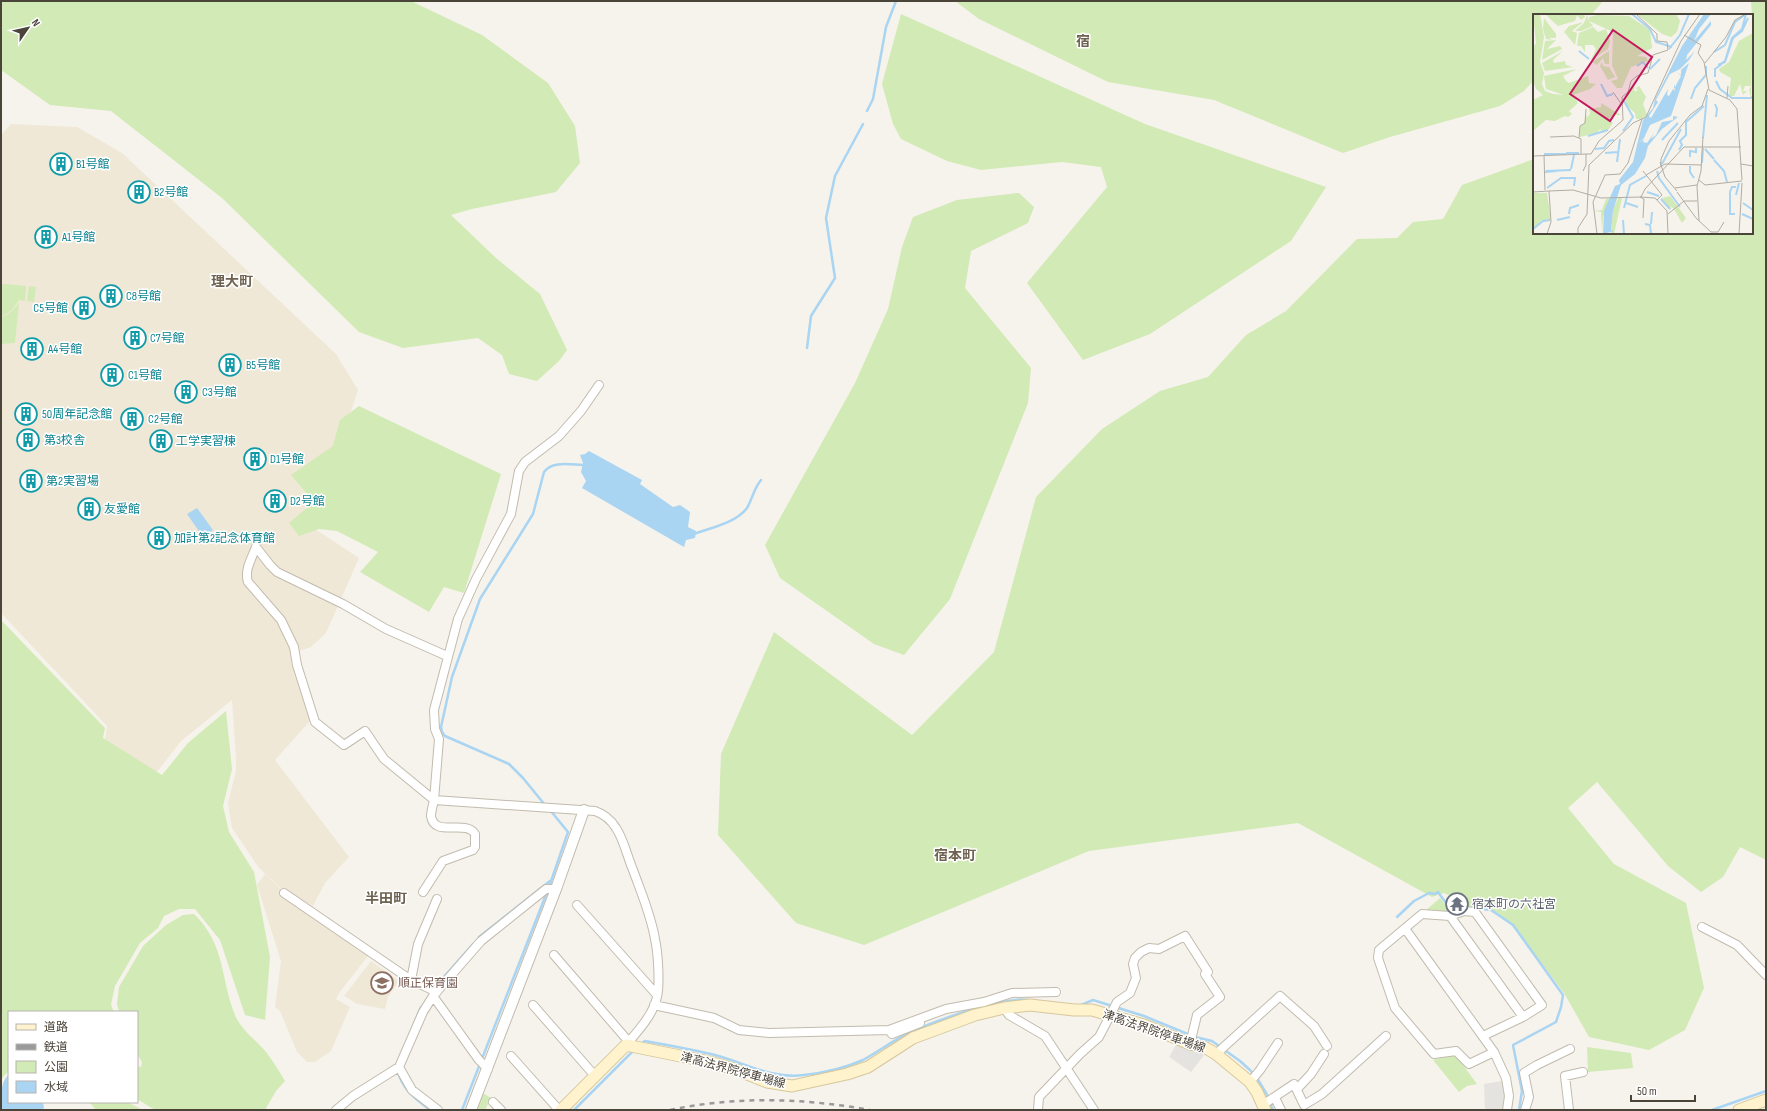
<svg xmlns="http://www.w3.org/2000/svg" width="1767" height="1111" font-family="'Sofia Sans Condensed','Noto Sans JP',sans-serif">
<rect width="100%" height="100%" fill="#f6f3ec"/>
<!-- education -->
<path fill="#efe8d6" d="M 11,124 L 77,127 L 122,153 L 336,354 L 358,390 L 325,490 L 309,525 L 359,558 L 326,633 L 311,647 L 290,654 L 310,721 L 275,760 L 349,857 L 325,883 L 313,906 L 281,888 L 259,868 L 232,828 L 228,803 L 236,771 L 236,759 L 232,700 L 181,741 L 150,781 L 104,745 L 107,726 L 1,613 L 1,135 Z
M 265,874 L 282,890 L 280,894 L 368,956 L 339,993 L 336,999 L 350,1007 L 331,1051 L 315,1062 L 307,1062 L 297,1052 L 280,1011 L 275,1007 L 281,961 L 257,885 Z
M 371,961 L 399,981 L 388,997 L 385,1009 L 357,1004 L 344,996 Z"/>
<!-- green -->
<path fill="#d2eab5" d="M 1,1 L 411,1 L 482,35 L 548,83 L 575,126 L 580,163 L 556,192 L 472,209 L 451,215 L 496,258 L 540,294 L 567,350 L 559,361 L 537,381 L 509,374 L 502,355 L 478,338 L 403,348 L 359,332 L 222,198 L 111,111 L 50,105 L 1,70 Z
M 955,1 L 1603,1 L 1591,15 L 1534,15 L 1534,80 L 1524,91 L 1500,106 L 1390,137 L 1343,153 L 1214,100 L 1108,82 L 979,19 Z
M 1751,1 L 1766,1 L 1766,860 L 1740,847 L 1723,877 L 1701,892 L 1668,866 L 1597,782 L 1568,808 L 1614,864 L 1686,903 L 1704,988 L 1685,1030 L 1649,1050 L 1589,1037 L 1564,993 L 1513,925 L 1493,910 L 1463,906 L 1458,900 L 1444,893 L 1432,897 L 1298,823 L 1089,851 L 864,945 L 796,923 L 718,835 L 721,754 L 774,632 L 912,735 L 994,652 L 1036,497 L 1102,429 L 1160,391 L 1208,377 L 1246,335 L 1286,311 L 1357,239 L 1397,238 L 1413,222 L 1443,219 L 1462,185 L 1534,159 L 1534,233 L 1752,233 L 1753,34 Z
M 901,14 L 1145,124 L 1326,187 L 1291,241 L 1150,334 L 1083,360 L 1027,283 L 1107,187 L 1101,167 L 1062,162 L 981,170 L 947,161 L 901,139 L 893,124 L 882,84 Z
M 1019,193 L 1034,207 L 1028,223 L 971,251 L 965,288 L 1031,368 L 1028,403 L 950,599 L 904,655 L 874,644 L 780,578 L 765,545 L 855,383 L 888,309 L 902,247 L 913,217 L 957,200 Z
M 5,284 L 26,286 L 25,301 L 19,300 L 12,310 L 1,317 L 1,285 Z
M 29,286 L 36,287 L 34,302 L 27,301 Z
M 19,303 L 15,343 L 1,344 L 1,318 L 12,311 Z
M 359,406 L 501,474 L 464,593 L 444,587 L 429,612 L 360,572 L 378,552 L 337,531 L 319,529 L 299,536 L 289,523 L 314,502 L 291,475 L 333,446 L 340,420 Z
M 1,620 L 105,728 L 103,738 L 162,775 L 188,743 L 226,711 L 232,769 L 223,806 L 229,832 L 254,872 L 270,957 L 265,1020 L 245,1015 L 220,940 L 195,909 L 179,909 L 164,916 L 158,928 L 140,943 L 115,986 L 111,1005 L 114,1012 L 9,1012 L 9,1071 L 1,1079 Z
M 1440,898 L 1450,911 L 1425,911 Z
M 194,914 C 226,945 220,978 235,1015 C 241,1030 256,1040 266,1052 C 273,1061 279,1071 285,1081 L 276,1091 L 265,1110 L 155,1110 L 137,1099 L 137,1066 L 141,1067 L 142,1062 L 137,1054 L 137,1012 L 119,1012 L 117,1004 L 119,987 L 143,946 L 166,925 L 183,915 Z
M 1587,1047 L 1631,1053 L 1633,1068 L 1588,1072 Z
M 1452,1055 L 1457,1057 L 1477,1084 L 1467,1086 L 1459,1092 L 1433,1060 Z
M 483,1093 L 491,1098 L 485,1110 L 476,1110 Z
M 89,1102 L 127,1102 L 143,1110 L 96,1110 Z"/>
<!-- parking -->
<path fill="#e5e3e0" d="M 1177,1043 L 1205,1054 L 1191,1072 L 1169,1057 Z
M 1502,1081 L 1505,1096 L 1503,1110 L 1485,1110 L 1484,1084 Z"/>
<!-- water -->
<path fill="#a9d4f2" d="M 589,451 L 642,480 L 640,484 L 673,507 L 680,505 L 690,512 L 688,527 L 696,531 L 695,538 L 686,540 L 684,547 L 582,488 L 586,481 L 581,472 L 583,463 L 580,455 L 585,454 Z
M 197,508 L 213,530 L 203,537 L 187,514 Z
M 9,1075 L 9,1102 L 43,1102 L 44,1108 L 41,1110 L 1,1110 C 1,1099 0,1080 9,1075 Z"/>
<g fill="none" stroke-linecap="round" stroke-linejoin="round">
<!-- stream -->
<path stroke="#a9d4f2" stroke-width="2.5" d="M 867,111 L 873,99 L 886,27 L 896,1
M 807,348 L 811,316 L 835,278 L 826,218 L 835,176 L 863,124
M 694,534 C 710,528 736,523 747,508 C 753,498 753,490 761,480
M 545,805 L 523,778 L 509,764 L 445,736 L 442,732 L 441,727 L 452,677 L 480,599 L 533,514 L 544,472 C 552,460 572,465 585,465
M 549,887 L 568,832 L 550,810
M 1475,908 L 1491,910 L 1513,925 L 1563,995 L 1561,1007 L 1556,1022 L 1513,1045 L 1522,1091 L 1519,1110
M 1397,917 L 1414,901 L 1429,893 L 1435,894 L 1438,892 L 1451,910 L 1463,907 L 1470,908
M 479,937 L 550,881
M 434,988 L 473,944
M 1079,1006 L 1093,1000 L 1144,1016 L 1195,1037 L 1212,1041 L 1240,1061 L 1250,1070 L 1257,1078 L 1269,1098
M 413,1026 L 421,1007
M 639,1045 L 645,1041 C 667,1045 689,1049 711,1054 C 742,1061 771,1080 804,1075 C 824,1073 845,1068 863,1060 C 878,1052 892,1041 907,1034 C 932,1022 1002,996 1029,1000
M 397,1069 C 402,1089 414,1098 430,1110
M 1270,1103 L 1273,1110
M 462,1110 L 547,892
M 574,1110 L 634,1050
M 1712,1110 L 1766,1091"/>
<!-- minor casing -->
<g stroke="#c2bbae" stroke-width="10">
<path id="minor" d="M 599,385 L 581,411 L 559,436 L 525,462 L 519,471 L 511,514 L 476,579 L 458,619 L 434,710 L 435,729 L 439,739 L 434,800 L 595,811 C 604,814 611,820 616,828 C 624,840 627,856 633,870 C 641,892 651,915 655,939 C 658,953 660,983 657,997 C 653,1015 638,1031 626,1045
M 256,547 C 252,558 244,570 248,582 L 281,620 L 294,647 L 297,665 L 315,722 L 344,745 L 365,731 L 384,759 L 434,800 C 433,805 431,811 431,816 C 434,838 466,819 475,834 L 475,847 L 473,850 L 443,861 L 423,892
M 256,547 L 270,565 L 277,572 L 343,604 L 386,629 L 447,656
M 284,893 L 411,980 L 437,992
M 577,905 L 657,995
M 1450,916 L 1464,911 L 1475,912 L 1542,1005 L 1523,1017
M 1702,927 L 1737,945 L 1766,975
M 1406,930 L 1494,1052 L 1506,1078 L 1509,1096 L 1507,1110
M 554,955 L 629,1042
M 411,980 L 418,944 L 437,899
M 433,996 L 479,1060 L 488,1069
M 533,1005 L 595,1076
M 654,1005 L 714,1018 L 739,1030 L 769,1033 L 889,1030 L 946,1009 L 984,1002 L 1012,993 L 1056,992
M 1004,1008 L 1009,1015 L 1045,1036 L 1094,1110
M 889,1030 L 892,1034 L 920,1023
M 1483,1036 L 1523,1017 L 1450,916 L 1422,914 L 1379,950 L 1378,958 L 1395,1008 L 1434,1054 L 1456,1051 L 1469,1064 L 1494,1052
M 1216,1054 L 1280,996 L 1314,1026 L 1327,1046
M 511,1056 L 559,1110
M 399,1067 L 412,1090 L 438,1110
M 1250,1082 L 1260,1070 L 1278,1043
M 1297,1089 L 1311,1074 L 1324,1054
M 1275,1098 L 1281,1110
M 493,1102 L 501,1110
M 1264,1104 L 1294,1084 L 1304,1105 L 1322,1094 L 1386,1036
M 336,1110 L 353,1096 L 399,1067 L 423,1012 L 433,996 L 481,941 L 546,889 L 556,889
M 1038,1110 L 1039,1097 L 1080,1054 L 1099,1037 L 1117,1002 L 1130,993 L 1136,978 L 1133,964 L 1135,958 L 1141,952 L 1149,948 L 1159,949 L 1185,936 L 1208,972 L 1205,974 L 1220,997 L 1197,1015 L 1190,1044
M 1525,1110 L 1529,1097 L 1524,1073 L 1537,1065 L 1570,1049
M 1569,1110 L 1565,1076 L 1583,1072"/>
</g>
<!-- tertiary casing -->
<g stroke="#c2bbae" stroke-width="12">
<path id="tertiary" d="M 471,1110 L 556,889 L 584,810"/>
</g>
<!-- secondary casing -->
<g stroke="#d6c79b" stroke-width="13">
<path id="secondary" d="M 561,1110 L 626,1045 L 710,1062 L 737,1070 L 767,1082 L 792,1086 L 847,1074 L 868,1067 L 913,1038 L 975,1015 L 1004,1008 L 1030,1005 L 1074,1010 L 1092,1010 L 1144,1025 L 1190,1044 L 1206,1048 L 1216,1054 L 1250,1082 L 1257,1092 L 1265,1110
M 1739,1110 L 1766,1100"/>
</g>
<!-- minor -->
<use href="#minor" stroke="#fff" stroke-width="8"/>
<!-- tertiary -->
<use href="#tertiary" stroke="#fff" stroke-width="10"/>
<!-- secondary -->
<use href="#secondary" stroke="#fff3cd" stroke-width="11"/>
<!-- rail -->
<path stroke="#9a9a9a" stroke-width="2.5" stroke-dasharray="5 5" stroke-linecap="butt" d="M 670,1110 C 736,1096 804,1098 870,1110"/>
</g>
<!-- icons -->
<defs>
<g id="building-ring" transform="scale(1.15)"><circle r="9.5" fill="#fff" stroke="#0f9aa8" stroke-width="1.5"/><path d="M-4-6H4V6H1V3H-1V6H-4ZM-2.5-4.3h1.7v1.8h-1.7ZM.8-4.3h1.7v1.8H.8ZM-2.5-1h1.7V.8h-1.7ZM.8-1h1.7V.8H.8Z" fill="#0f9aa8"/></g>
<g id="temple-ring" transform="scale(1.15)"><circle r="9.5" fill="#fff" stroke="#6b7280" stroke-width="1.5"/><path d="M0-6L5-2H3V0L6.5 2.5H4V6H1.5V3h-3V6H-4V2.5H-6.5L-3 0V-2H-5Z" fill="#6b7280"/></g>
<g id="school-ring" transform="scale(1.15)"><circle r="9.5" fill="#fff" stroke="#8d6e63" stroke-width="1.5"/><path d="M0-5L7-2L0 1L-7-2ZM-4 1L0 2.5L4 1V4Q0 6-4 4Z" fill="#8d6e63"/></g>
</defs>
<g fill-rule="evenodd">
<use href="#building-ring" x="61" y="164"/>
<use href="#building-ring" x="139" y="192"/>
<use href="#building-ring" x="46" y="237"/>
<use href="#building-ring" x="111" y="296"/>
<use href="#building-ring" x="84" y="308"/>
<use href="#building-ring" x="135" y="338"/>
<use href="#building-ring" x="32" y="349"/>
<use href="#building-ring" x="230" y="365"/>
<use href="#building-ring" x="112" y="375"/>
<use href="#building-ring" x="186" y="392"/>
<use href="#building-ring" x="26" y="414"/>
<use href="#building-ring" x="132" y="419"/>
<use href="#building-ring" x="28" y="440"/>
<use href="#building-ring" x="161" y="441"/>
<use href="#building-ring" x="255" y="459"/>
<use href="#building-ring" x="31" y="481"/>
<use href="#building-ring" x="275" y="501"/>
<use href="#building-ring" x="89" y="509"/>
<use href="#building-ring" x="159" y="538"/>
<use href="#temple-ring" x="1457" y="904"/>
<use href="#school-ring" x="382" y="983"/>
</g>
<g text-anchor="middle" stroke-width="3" stroke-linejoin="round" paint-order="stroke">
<!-- culture labels -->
<g font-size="12" fill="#0d838f" stroke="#fff" text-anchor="start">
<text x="76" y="168">B1号館</text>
<text x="154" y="196">B2号館</text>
<text x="62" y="241">A1号館</text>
<text x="126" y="300">C8号館</text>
<text x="68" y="312" text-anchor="end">C5号館</text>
<text x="150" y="342">C7号館</text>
<text x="48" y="353">A4号館</text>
<text x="246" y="369">B5号館</text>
<text x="128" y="379">C1号館</text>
<text x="202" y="396">C3号館</text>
<text x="42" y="418">50周年記念館</text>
<text x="148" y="423">C2号館</text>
<text x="44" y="444">第3校舎</text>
<text x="176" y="445">工学実習棟</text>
<text x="270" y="463">D1号館</text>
<text x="46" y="485">第2実習場</text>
<text x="290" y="505">D2号館</text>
<text x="104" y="513">友愛館</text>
<text x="174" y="542">加計第2記念体育館</text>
</g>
<!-- worship labels -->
<g font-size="12" fill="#5b616d" stroke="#fff" text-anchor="start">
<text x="1472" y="908">宿本町の六社宮</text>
</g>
<!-- education labels -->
<g font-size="12" fill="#785e54" stroke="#fff" text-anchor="start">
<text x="398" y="987">順正保育園</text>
</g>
<!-- street labels -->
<g font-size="12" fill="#4b4439" stroke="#fff">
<text transform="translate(1154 1031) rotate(19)" y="4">津高法界院停車場線</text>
<text transform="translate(733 1070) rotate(15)" y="4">津高法界院停車場線</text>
</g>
<!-- quarter labels -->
<g font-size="14" font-weight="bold" fill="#6e6250" stroke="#fff">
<text x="1083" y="46">宿</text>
<text x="232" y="286">理大町</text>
<text x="955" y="860">宿本町</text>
<text x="386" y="903">半田町</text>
</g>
</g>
<!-- overview -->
<g transform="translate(1533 14)">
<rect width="220" height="220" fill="#f6f3ec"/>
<path d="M 0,0 L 7,0 L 11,23 L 7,48 L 11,59 L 9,70 L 12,77 L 20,80 L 31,81 L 13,75 L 11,62 L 44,55 L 30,62 L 33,67 L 36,69 L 55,62 L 56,69 L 63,70 L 57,75 L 40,81 L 45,89 L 36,97 L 39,100 L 35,103 L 32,102 L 22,107 L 13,106 L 0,117 L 0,86 L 10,81 L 3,75 L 0,67 L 0,34 L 3,29 ZM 12,0 L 51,0 L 52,3 L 48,6 L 44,1 L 42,7 L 25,12 ZM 104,0 L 143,0 L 147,7 L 144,18 L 138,23 L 129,20 ZM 54,1 L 56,7 L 56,3 L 64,1 L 96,2 L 117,16 L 119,34 L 104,42 L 113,43 L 115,47 L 98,53 L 89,74 L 84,74 L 78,67 L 85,65 L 79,51 L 80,18 L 56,7 L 60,12 L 48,17 L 42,17 L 51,9 ZM 11,4 L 23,20 L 23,24 L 16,24 L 19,26 L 13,25 L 10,15 ZM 50,8 L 39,17 L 44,19 L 42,31 L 31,18 L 36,12 ZM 60,13 L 65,18 L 73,15 L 77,27 L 75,35 L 58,46 L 63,35 L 60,31 L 52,31 L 52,38 L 48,32 L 44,32 L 46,19 ZM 220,19 L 218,83 L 216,76 L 218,72 L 212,72 L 210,77 L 214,77 L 210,81 L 207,70 L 201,82 L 196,82 L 198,64 L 187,58 L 186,55 L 196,48 L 206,27 ZM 23,26 L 14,35 L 27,32 L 29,35 L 9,46 L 12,27 ZM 30,37 L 20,46 L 21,49 L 32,47 L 33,51 L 40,53 L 12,57 L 9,49 ZM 76,37 L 76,50 L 72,50 L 70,44 L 64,51 L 59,48 ZM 69,48 L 70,52 L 76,53 L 82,63 L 75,66 L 67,52 ZM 102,72 L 101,77 L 105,77 L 103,74 L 106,72 L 113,83 L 110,90 L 114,101 L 108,105 L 103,105 L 102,99 L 92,90 L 94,80 ZM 68,89 L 88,101 L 80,101 L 76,105 L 80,109 L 75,116 L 70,119 L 67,115 L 64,119 L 47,123 L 47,112 L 51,110 L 53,101 L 54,103 L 57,100 L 56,95 L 68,93 ZM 0,179 L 14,179 L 18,206 L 9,206 L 0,215 ZM 137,182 L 153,204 L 149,209 L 141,195 L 137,192 L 138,196 L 129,184 ZM 77,184 L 70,203 L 69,219 L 68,198 L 61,197 L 70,197 L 61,196 L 69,196 L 73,185 ZM 85,184 L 89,184 L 81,220 L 78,220 L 80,196 Z" fill="#d2eab5"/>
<path d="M 171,0 L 178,0 L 166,15 L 161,27 L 178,7 L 178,11 L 154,41 L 153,46 L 162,37 L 156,46 L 147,55 L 137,60 L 123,86 L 125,88 L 116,102 L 118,104 L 135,75 L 134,81 L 136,82 L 140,75 L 142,77 L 142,76 L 141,73 L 141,70 L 142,73 L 148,62 L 144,58 L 148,61 L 148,56 L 156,49 L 138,102 L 117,111 L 111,124 L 105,129 L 111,125 L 110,128 L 114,129 L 121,119 L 118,125 L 123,121 L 129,108 L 140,106 L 140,102 L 145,103 L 129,115 L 115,132 L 112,144 L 102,160 L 88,171 L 80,197 L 78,216 L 81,217 L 70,220 L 71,197 L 82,172 L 87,170 L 86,166 L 100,148 L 110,106 L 120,94 L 122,85 L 149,32 Z" fill="#a9d4f2"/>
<path fill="none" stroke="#a9d4f2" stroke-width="2" d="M 99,0 L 117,15 L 123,28 L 139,33M 136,35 L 147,21 L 156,0M 46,37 L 56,45M 181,38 L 192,31 L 202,8 L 213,0M 187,50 L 192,47 L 199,24 L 209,15 L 213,0M 185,51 L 192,48 L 200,24 L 209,17 L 215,4M 104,52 L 110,48 L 115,54M 117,55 L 127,45M 182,63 L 182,55 L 189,50M 183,67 L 187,75 L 199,84 L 218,84 L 220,82M 68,70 L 74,82 L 80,80M 158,85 L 162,74 L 173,61 L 173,52M 182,90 L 184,95 L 183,103M 90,117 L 100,103 L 91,87M 55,122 L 75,116M 170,124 L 174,81M 129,126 L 145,109M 62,135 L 71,134 L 76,127 L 81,126M 172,135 L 181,145M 146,136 L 149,131 L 147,127 L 153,121 L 153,108 L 171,92M 33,139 L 46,139M 72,139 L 85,138M 11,140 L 33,140M 157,143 L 157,137 L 163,138 L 163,134M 181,146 L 191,157 L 194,168M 84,148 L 87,125M 169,149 L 170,134M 129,150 L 148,115M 157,152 L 157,158 L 161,164M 38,155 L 41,141M 13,157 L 38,156M 124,157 L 126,164 L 147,193M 12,158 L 24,157M 14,174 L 28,164 L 42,164 L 41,172M 114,178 L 126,182M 203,181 L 206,169M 128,185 L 137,195M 93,189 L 105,193M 210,189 L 220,196M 91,194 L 97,171 L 113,162M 36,200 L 37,194 L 46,191M 202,200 L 197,200 L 197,178 L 199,173 L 203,173M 209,200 L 220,205M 24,206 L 37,203M 90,206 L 91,220M 112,210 L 117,211 L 118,220M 118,210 L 119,198M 0,215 L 10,207 L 17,206"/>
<path fill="none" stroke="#b2ada4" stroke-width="1" d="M 151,21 L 168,31 L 165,39 L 171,48 L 176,76 L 197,86 L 204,95 L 209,166M 172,49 L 193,23 L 202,6 L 211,1M 80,78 L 89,91M 194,84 L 195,72M 17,123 L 41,122 L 48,125 L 48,140M 46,124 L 47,112 L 52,109 L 53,95M 11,141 L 12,176M 0,142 L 53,140M 127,148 L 132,163 L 144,177M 208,150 L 220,152M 128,153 L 128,145 L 136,127 L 157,101 L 169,92 L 175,75M 50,157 L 53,151 L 53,140 L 58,140 L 66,127 L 90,106 L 89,83 L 95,78 L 98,67 L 104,62 L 115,59 L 120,41 L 135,36 L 134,28 L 124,27 L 124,20 L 103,0M 110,157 L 129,181 L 124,186M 113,161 L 132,150 L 169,151M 166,166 L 172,171 L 209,167M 142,174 L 164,171M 16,177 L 40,176 L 68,184 L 108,183 L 112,175 L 151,133 L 208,133M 0,178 L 16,177 L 18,208 L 14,220M 144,178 L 163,204 L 178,218 L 185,218 L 191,208M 135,200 L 151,187 L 164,187M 110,204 L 111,185 L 107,183 L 122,184 L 134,197 L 135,220M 166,207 L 164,172 L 168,157 L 170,123M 45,220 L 45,214 L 54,200 L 56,151 L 100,109 L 113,103 L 148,27 L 167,0M 64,220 L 60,188 L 72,161 L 87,160 L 95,149 L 109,105M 206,220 L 209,169"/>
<path fill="#c2185b" fill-opacity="0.15" stroke="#c2185b" stroke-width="2" d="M 80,16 L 119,43 L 77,107 L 37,80 Z"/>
<rect width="220" height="220" fill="none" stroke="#4b4439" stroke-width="2"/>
</g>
<!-- border -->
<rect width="1767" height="1111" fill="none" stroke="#4b4439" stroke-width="4"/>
<!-- legend -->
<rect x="8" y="1011" width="130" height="92" fill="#ffffff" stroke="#b7b4b0"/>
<rect x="16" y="1024" width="20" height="6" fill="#fff3cd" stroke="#b7b4b0"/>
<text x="44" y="1031" font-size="12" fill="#4b4439">道路</text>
<rect x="16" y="1044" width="20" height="6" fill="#9a9a9a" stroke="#b7b4b0"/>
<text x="44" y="1051" font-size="12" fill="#4b4439">鉄道</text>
<rect x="16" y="1061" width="20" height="12" fill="#d2eab5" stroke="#b7b4b0"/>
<text x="44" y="1071" font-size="12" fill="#4b4439">公園</text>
<rect x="16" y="1081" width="20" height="12" fill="#a9d4f2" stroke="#b7b4b0"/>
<text x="44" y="1091" font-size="12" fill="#4b4439">水域</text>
<!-- north arrow -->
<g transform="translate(28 28) rotate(56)" stroke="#ffffff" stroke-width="3" paint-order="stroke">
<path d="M0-3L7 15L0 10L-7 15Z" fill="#4b4439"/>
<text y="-6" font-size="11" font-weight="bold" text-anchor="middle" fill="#4b4439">N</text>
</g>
<!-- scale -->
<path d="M1631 1095v6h64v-6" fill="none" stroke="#4b4439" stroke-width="2"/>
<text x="1637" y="1095" font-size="12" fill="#4b4439" stroke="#ffffff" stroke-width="3" paint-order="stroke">50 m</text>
</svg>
